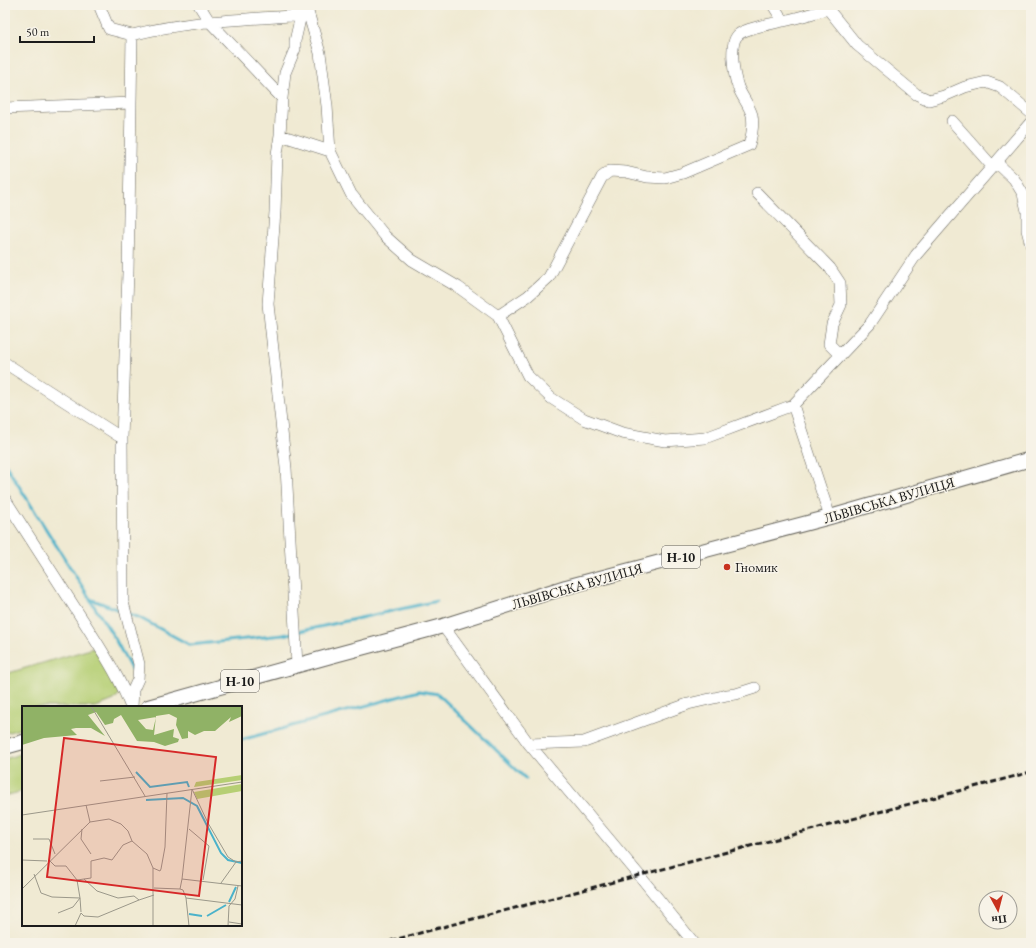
<svg xmlns="http://www.w3.org/2000/svg" width="1036" height="948" font-family="'EB Garamond',serif">
<rect width="100%" height="100%" fill="#f7f3e8"/>
<filter id="ink" filterUnits="userSpaceOnUse"><feTurbulence type="fractalNoise" baseFrequency=".025" numOctaves="2"/><feDisplacementMap in="SourceGraphic" scale="8" xChannelSelector="R" yChannelSelector="G"/><feConvolveMatrix kernelMatrix="1 2 1 2 8 2 1 2 1" color-interpolation-filters="sRGB"/></filter>
<filter id="wash" filterUnits="userSpaceOnUse"><feTurbulence type="fractalNoise" baseFrequency=".012" numOctaves="4" result="noise"/><feDisplacementMap in="SourceGraphic" scale="16" xChannelSelector="R" yChannelSelector="G"/><feGaussianBlur stdDeviation="0.9" result="paint"/><feColorMatrix in="noise" values="0 0 0 0 0 0 0 0 0 0 0 0 0 0 0 0 0 1.4 0 .05"/><feComposite in="paint" operator="in"/></filter>
<g filter="url(#wash)">
<rect width="100%" height="100%" fill="#f0ead3"/>
<!-- green -->
<path fill="#b6cf74" stroke="#697648" d="M 94,648 L 116,683 L 119,694 L 114,700 L 96,707 L 23,707 L 23,728 L 5,733 L 5,674 Z
M 23,753 L 23,791 L 5,796 L 5,759 Z"/>
<g fill="none" stroke-linecap="round" stroke-linejoin="round">
<!-- stream -->
<path stroke="#4bb2ca" stroke-width="3" d="M 5,464 L 90,599 L 122,611
M 90,600 L 114,637 L 131,669
M 129,614 L 140,618 L 190,645 L 283,635 L 437,601
M 241,740 L 419,691 L 438,694 L 526,779"/>
</g>
</g>
<g filter="url(#ink)">
<g fill="none" stroke-linecap="round" stroke-linejoin="round">
<!-- minor casing -->
<g stroke="#66645c" stroke-width="12">
<path id="minor" d="M 99,5 L 109,29 L 132,35 L 131,103
M 199,5 L 209,21 L 282,98 L 280,135
M 306,5 L 320,53 L 327,106 L 330,151 L 351,194 L 385,236 L 412,260 L 458,287 L 498,316 L 528,376 L 551,398 L 584,419 L 622,433 L 665,441 L 705,438 L 793,405
M 773,5 L 783,21
M 132,35 C 190,20 249,19 308,15
M 282,98 L 285,73 L 295,49 L 295,41 L 301,15
M 5,108 L 131,103 L 128,273 L 122,438 L 123,602 L 139,664 L 138,679 L 133,690 L 132,707
M 952,121 L 992,166
M 996,162 L 1014,179 L 1023,194 L 1027,211 L 1027,230 L 1031,245
M 757,193 L 830,268 L 840,283 L 841,305 L 832,324 L 829,344 L 840,355
M 498,316 L 528,296 L 549,277 L 602,177 L 610,171 L 626,172 L 647,177 L 665,178 L 683,173 L 749,145 C 752,135 754,126 752,115 C 749,105 742,97 738,87 C 734,76 728,42 739,34 C 748,27 772,24 783,21 C 798,18 813,13 828,9 L 857,45 L 916,94 L 929,100 L 944,96 L 965,87 L 986,82 L 1000,87 L 1031,113
M 5,363 L 122,438
M 5,499 C 32,541 59,583 86,625 C 102,651 119,676 130,705
M 830,517 L 793,405 L 870,324 L 916,255 L 1031,122
M 443,626 L 529,744 L 639,875 L 694,943
M 297,665 L 286,468 L 268,304 L 275,212 L 277,154 L 280,135 L 330,151
M 529,744 L 584,742 L 688,704 L 727,695 L 736,694 L 755,688"/>
</g>
<!-- major casing -->
<g stroke="#66645c" stroke-width="16">
<path id="major" d="M 148,707 L 331,656 L 443,626 L 566,587 L 830,517 L 1031,459
M 5,747 L 23,742"/>
</g>
<!-- minor -->
<use href="#minor" stroke="#fff" stroke-width="11"/>
<!-- major -->
<use href="#major" stroke="#fff" stroke-width="14"/>
<!-- rail -->
<path stroke="#1c1c1c" stroke-width="3" stroke-dasharray="6 3" stroke-linecap="butt" d="M 382,943 L 1031,772"/>
</g>
</g>
<!-- markers -->
<circle fill="#c8321e" stroke="#f7f3e8" stroke-width="1.5" cx="727" cy="567" r="4"/>
<g text-anchor="middle" stroke-width="3" stroke-linejoin="round" paint-order="stroke">
<!-- shield labels -->
<g fill="#f7f3e8" stroke="#5e5c59" stroke-width="1">
<rect x="662" y="546" width="38" height="22" rx="3"/>
<rect x="221" y="670" width="38" height="22" rx="3"/>
</g>
<g font-size="13" font-weight="bold" fill="#1c1c1c">
<text x="681" y="562">Н-10</text>
<text x="240" y="686">Н-10</text>
</g>
<!-- street labels -->
<g font-size="14" fill="#1c1c1c" stroke="#f7f3e8">
<text transform="translate(889 500) rotate(-16)" y="5">ЛЬВІВСЬКА ВУЛИЦЯ</text>
<text transform="translate(577 586) rotate(-16)" y="5">ЛЬВІВСЬКА ВУЛИЦЯ</text>
</g>
<!-- poi labels -->
<g font-size="14" fill="#1c1c1c" stroke="#f7f3e8" text-anchor="start">
<text x="735" y="572">Гномик</text>
</g>
</g>
<!-- overview -->
<g transform="translate(22 706)">
<rect width="220" height="220" fill="#f0ead3"/>
<path d="M 220,69 L 220,74 L 172,81 L 174,76 ZM 220,78 L 220,85 L 175,93 L 172,86 Z" fill="#b6cf74"/>
<path d="M 0,0 L 220,0 L 220,10 L 207,16 L 209,11 L 193,25 L 182,25 L 173,29 L 166,25 L 166,32 L 160,33 L 154,19 L 155,12 L 147,8 L 134,10 L 132,29 L 152,23 L 151,31 L 157,33 L 156,36 L 143,40 L 132,36 L 115,35 L 99,9 L 92,13 L 91,17 L 83,19 L 74,6 L 66,9 L 83,30 L 69,22 L 54,22 L 49,23 L 55,29 L 22,32 L 0,39 ZM 134,11 L 131,24 L 124,23 L 116,14 Z" fill="#90b266" fill-rule="evenodd"/>
<path fill="none" stroke="#4bb2ca" stroke-width="2" d="M 114,66 L 128,81 L 165,76 L 167,81M 124,94 L 161,92 L 175,100 L 199,147 L 206,154 L 220,157M 207,196 L 214,181M 167,208 L 180,210M 185,210 L 204,199"/>
<path fill="none" stroke="#9b988a" stroke-width="1" d="M 69,0 L 123,90M 78,75 L 113,71M 0,109 L 220,76M 68,116 L 87,113 L 99,118 L 106,125 L 110,135 L 125,148 L 131,162 L 131,220M 60,123 L 59,133 L 69,148M 167,123 L 187,140 L 181,174M 11,133 L 27,133 L 33,148M 0,154 L 25,155M 27,154 L 33,160 L 44,160 L 55,174 L 69,172 L 69,155 L 82,152 L 90,154 L 101,139 L 110,135M 220,155 L 214,156 L 206,151 L 186,117 L 170,83 L 160,173 L 220,180M 131,162 L 138,165 L 139,163 L 143,141 L 145,87M 12,168 L 19,187 L 30,191 L 58,192 L 59,206M 160,173 L 158,183 L 161,184 L 164,192 L 220,199M 199,177 L 214,156M 132,182 L 158,183M 0,183 L 68,116 L 64,99M 164,192 L 167,220M 117,194 L 132,189M 36,207 L 51,201 L 58,192 L 55,174M 207,216 L 220,218M 53,220 L 59,207 L 62,210 L 76,211 L 117,194 L 112,190 L 96,192 L 75,185 L 62,173M 206,220 L 207,200 L 213,193 L 216,180"/>
<path fill="#d62828" fill-opacity="0.15" stroke="#d62828" stroke-width="2" d="M 42,32 L 194,51 L 177,190 L 25,171 Z"/>
<rect width="220" height="220" fill="none" stroke="#1c1c1c" stroke-width="2"/>
</g>
<!-- margin -->
<rect width="1036" height="948" fill="none" stroke="#f7f3e8" stroke-width="20"/>
<!-- north arrow -->
<g transform="translate(998 910) rotate(173)"><circle r="19" fill="#f7f3e8" stroke="#9f9d96"/>
<path d="M0-3L7 15L0 10L-7 15Z" fill="#c8321e"/>
<text y="-6" font-size="11" font-weight="bold" text-anchor="middle" fill="#1c1c1c">Пн</text>
</g>
<!-- scale -->
<path d="M20 36v6h74v-6" fill="none" stroke="#1c1c1c" stroke-width="2"/>
<text x="26" y="36" font-size="12" fill="#1c1c1c" stroke="#f7f3e8" stroke-width="3" paint-order="stroke">50 m</text>
</svg>
